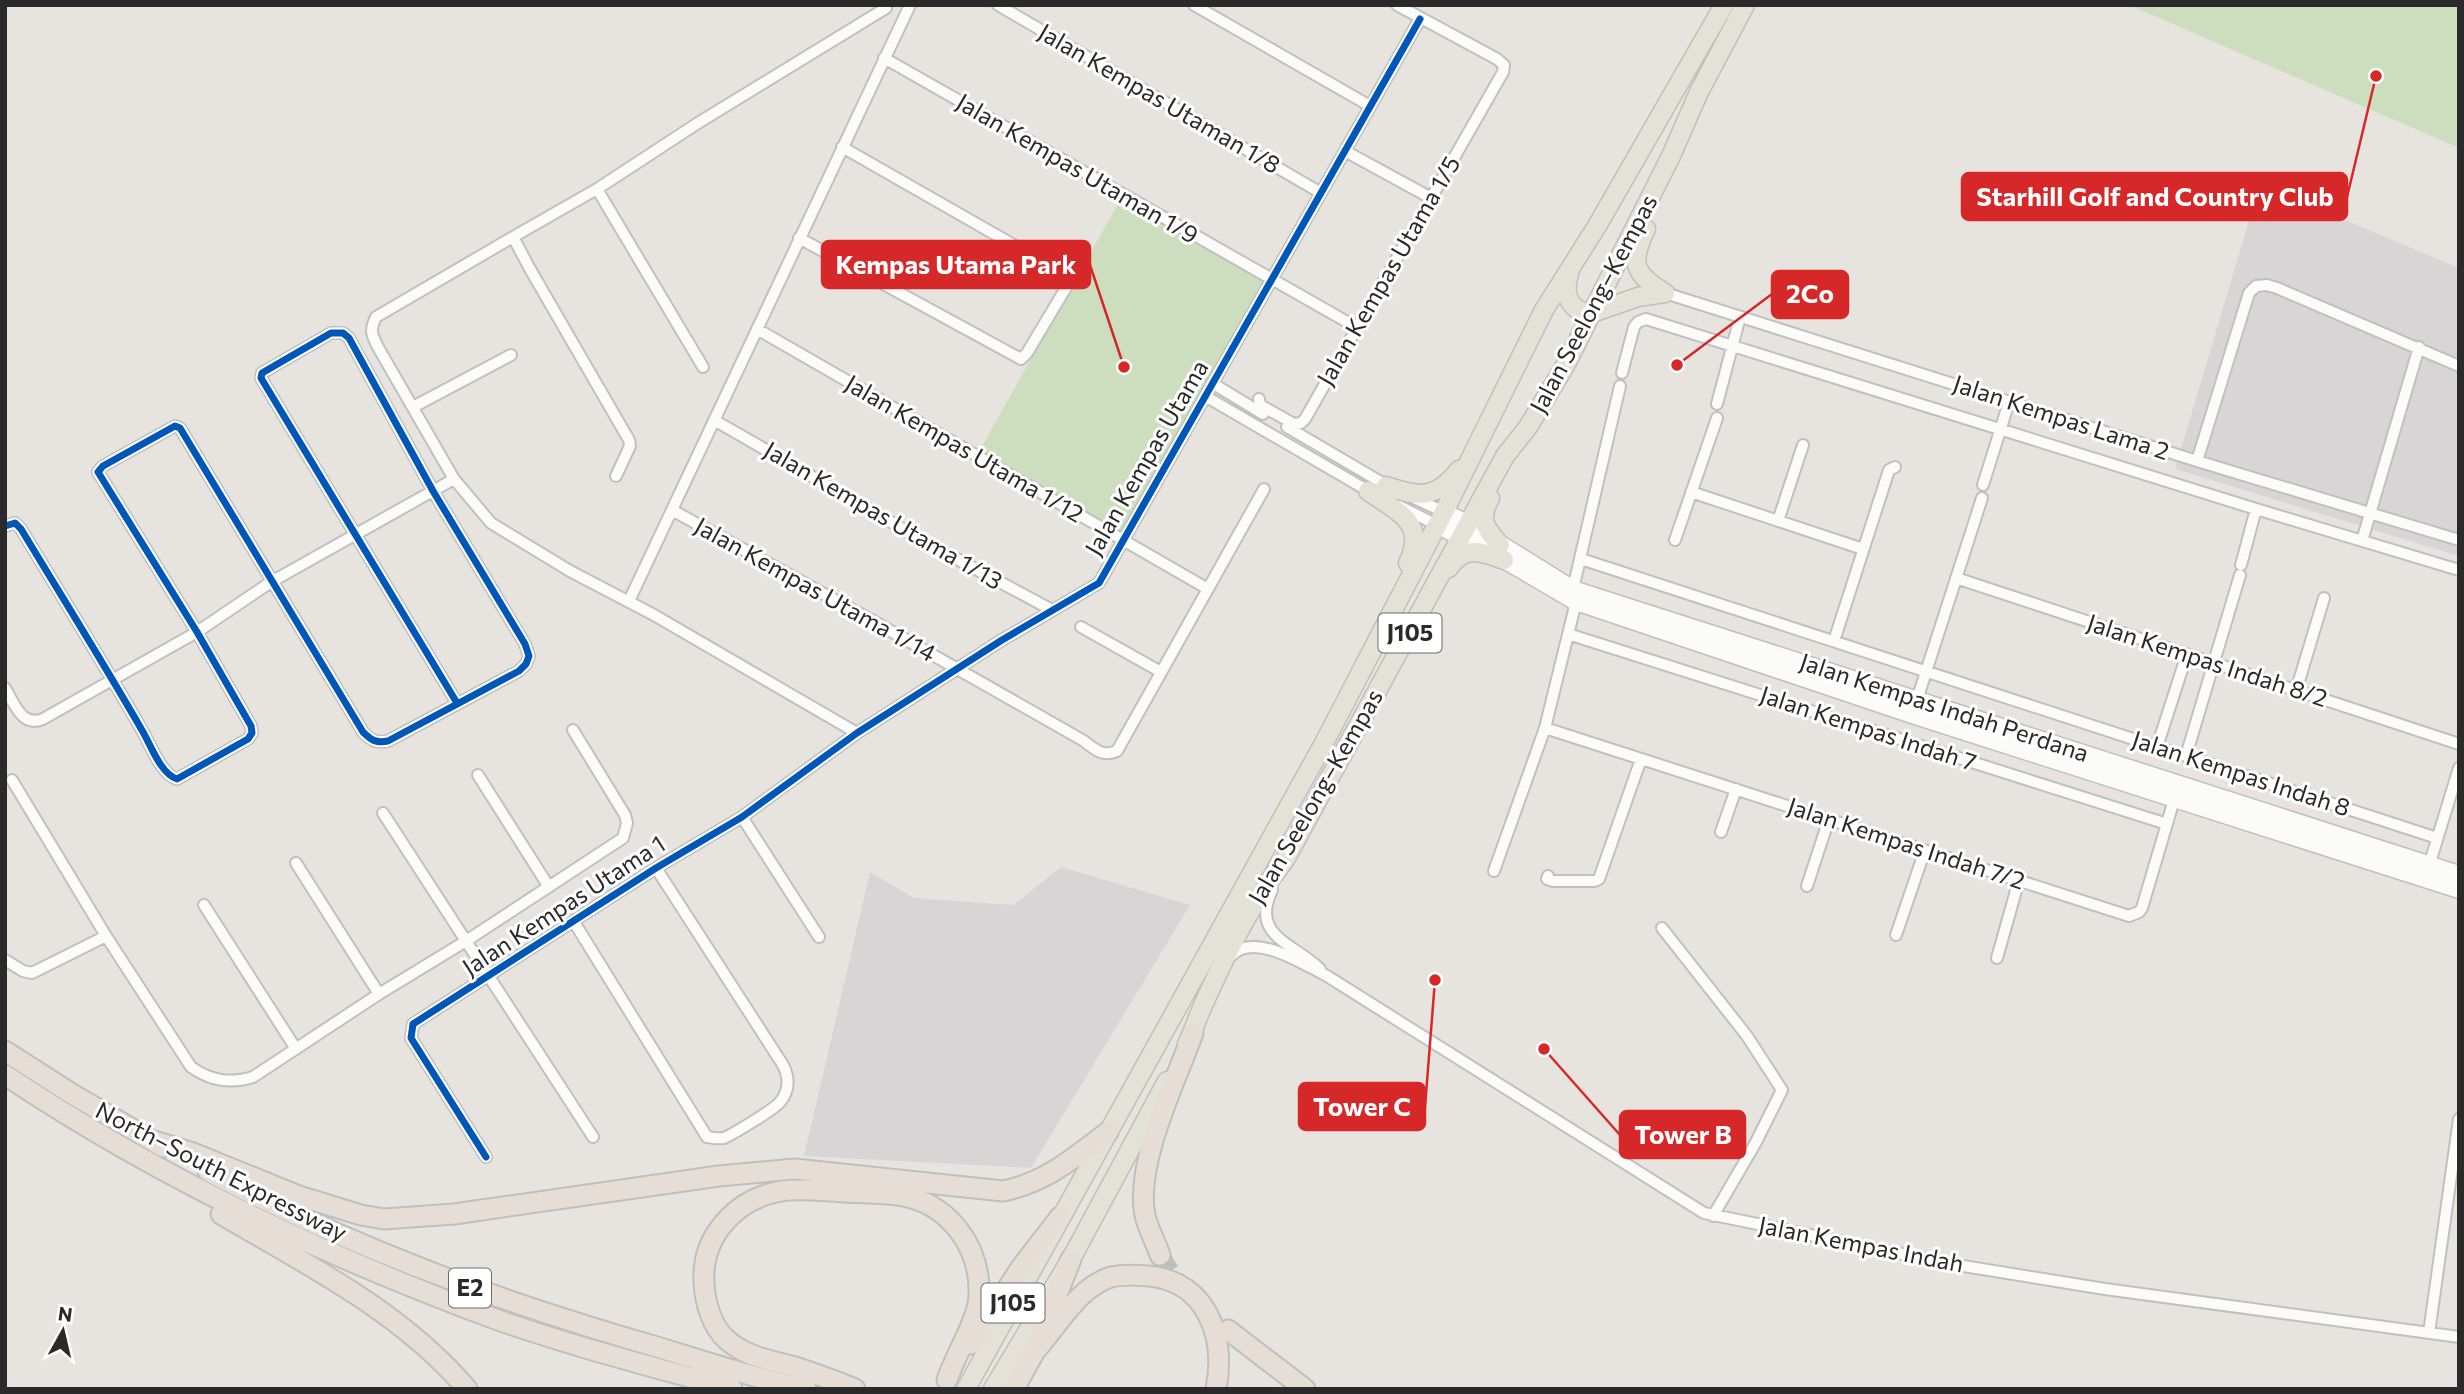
<svg xmlns="http://www.w3.org/2000/svg" width="2464" height="1394" font-family="Commissioner,sans-serif">
<rect width="100%" height="100%" fill="#e7e4e0"/>
<!-- industrial -->
<path fill="#d8d5d7" d="M 2260,184 L 2459,268 L 2459,556 L 2175,469 Z
M 1061,867 L 1190,905 L 1031,1168 L 804,1156 L 870,872 L 914,898 L 1013,905 Z"/>
<!-- green -->
<path fill="#ccdebd" d="M 2129,5 L 2459,5 L 2459,148 Z
M 1123,195 L 1272,279 L 1123,541 L 977,455 Z"/>
<g fill="none" stroke-linecap="round" stroke-linejoin="round">
<!-- highway-tunnel -->
<path stroke="#c1bfbc" stroke-width="19" stroke-dasharray="19 10" stroke-linecap="butt" d="M 1160,1255 L 1174,1278 L 1186,1290"/>
<!-- street casing -->
<g stroke="#c1c0c1" stroke-width="14">
<path id="street" d="M 998,5 L 1321,193
M 1194,5 L 1370,106
M 884,58 L 1356,327
M 1345,151 L 1431,198
M 597,189 L 703,367
M 513,237 L 376,317 C 369,331 372,336 379,349 L 454,479 L 491,523 L 570,571 L 654,615 L 857,733
M 799,238 L 1021,359 L 1027,353 L 1067,286 L 1068,278 L 1061,272 L 842,147
M 1665,293 L 2197,461 L 2459,540
M 757,329 L 1208,589
M 1622,373 L 1634,327 L 1638,322 L 1646,319 L 2256,509 L 2459,570
M 1212,383 L 1263,414
M 1205,396 L 1372,493
M 1259,399 L 1260,405 L 1294,424 L 1301,423 L 1305,419 L 1503,72 L 1504,65 L 1497,59 L 1397,5
M 1717,404 L 1740,317
M 413,407 L 511,355
M 714,420 L 929,544 L 1052,610
M 1287,427 L 1391,488
M 2197,461 L 2249,293 L 2256,286 L 2267,285 L 2277,288 L 2459,366
M 616,476 L 630,446 L 629,440 L 530,269 L 513,237 L 597,189 L 698,123 L 886,8
M 1983,485 L 2009,402
M 1691,492 L 1863,549
M 1412,497 L 1444,512
M 1399,506 L 1437,525
M 672,510 L 882,626 L 1084,741 C 1095,750 1103,757 1117,751 L 1264,489
M 1778,521 L 1803,445
M 5,526 L 15,523 L 21,529 C 62,597 104,664 143,732 C 151,746 161,774 177,779 L 248,739 L 252,733 L 251,726 L 197,632 L 98,472 L 103,466 L 175,426 L 180,428 L 363,732 C 372,741 376,743 388,741 L 519,671 L 526,664 L 529,656 L 525,644 L 433,491 L 349,338 L 343,333 L 331,333 L 262,373 L 261,378 L 457,703
M 1675,540 L 1717,418
M 2362,541 L 2419,347
M 1581,559 L 2437,838
M 2241,565 L 2256,509
M 1956,578 L 2459,744
M 1573,589 L 1620,386
M 629,601 L 910,5
M 1081,627 L 1161,672
M 1568,634 L 2167,824
M 1834,641 L 1889,470 L 1895,467
M 5,688 C 14,703 22,728 43,719 L 197,632 L 271,582 L 454,479
M 2296,691 L 2324,598
M 1915,706 L 1982,498
M 1545,728 L 2129,916 L 2139,912 L 2142,908 L 2176,793
M 2157,747 L 2187,654
M 2186,756 L 2240,575
M 478,775 L 549,887
M 12,780 L 106,936 L 191,1067 C 211,1081 230,1084 253,1077 L 379,994 L 466,941 L 623,838 L 627,823 L 625,815 L 573,730
M 383,813 L 593,1137
M 742,817 L 819,937
M 1721,832 L 1736,789
M 296,863 L 379,994
M 2428,869 L 2459,768
M 1494,871 L 1545,728 L 1576,602
M 1548,876 L 1547,879 L 1553,881 L 1594,881 L 1599,879 L 1641,759
M 1807,886 L 1829,819
M 1272,890 C 1250,936 1293,943 1320,969
M 204,905 L 296,1049
M 574,922 L 707,1137 C 713,1138 718,1139 724,1138 C 733,1134 775,1109 780,1102 C 790,1090 789,1077 783,1065 L 656,868
M 1662,928 L 1747,1036 L 1782,1090 L 1755,1144 L 1713,1216
M 1896,935 L 1925,850
M 1231,956 C 1253,931 1303,964 1327,976 L 1704,1213 L 1951,1264 L 2105,1289 L 2459,1337
M 1997,958 L 2019,880
M 5,960 L 23,971 L 32,973 L 106,936
M 486,1157 L 411,1038 L 413,1024 L 656,868 L 742,817 L 857,733 L 1002,640 L 1099,583 L 1420,19
M 2429,1333 L 2459,1119"/>
</g>
<!-- secondary casing -->
<g stroke="#c1c0c1" stroke-width="19">
<path id="secondary" d="M 1444,512 L 1467,523 L 1573,589 L 2459,874
M 1437,525 L 1504,560 L 1576,602 L 1912,715 L 2459,890"/>
</g>
<!-- primary casing -->
<g stroke="#bfbfbd" stroke-width="21">
<path id="primary" d="M 1646,229 C 1629,263 1634,274 1665,293
M 1569,274 C 1563,293 1568,309 1589,314 L 1638,297 L 1665,293
M 1386,486 C 1419,497 1435,500 1459,470
M 1368,491 C 1397,512 1428,522 1408,563
M 1490,498 C 1478,521 1485,527 1500,545
M 1449,568 C 1464,544 1483,552 1504,560
M 1187,1044 C 1193,1033 1196,1021 1201,1010 C 1224,958 1250,904 1285,860 L 1505,456 L 1528,427 L 1565,366 L 1671,156 L 1699,92 L 1745,5
M 966,1389 L 1324,743 L 1444,512 L 1544,310 L 1597,226 L 1724,5
M 993,1389 L 1071,1259 L 1167,1081"/>
</g>
<!-- highway casing -->
<g stroke="#bfbfbd" stroke-width="23">
<path id="highway" d="M 5,1051 L 72,1094 L 163,1147
M 5,1075 C 158,1177 326,1257 498,1320 C 575,1347 654,1367 732,1389
M 151,1140 L 193,1153 L 299,1196 L 361,1215 L 384,1219 L 454,1214 L 719,1176 L 795,1169 L 1003,1191 C 1047,1182 1073,1158 1108,1132
M 208,1171 C 353,1248 500,1302 657,1347 C 707,1362 756,1379 806,1389
M 221,1214 C 307,1265 401,1311 467,1389
M 1160,1255 C 1155,1240 1145,1224 1144,1209 C 1138,1157 1175,1083 1193,1033
M 1228,1330 L 1305,1389
M 971,1344 L 1022,1266 L 1060,1217
M 1035,1351 C 1058,1326 1077,1288 1111,1277 C 1123,1274 1137,1275 1149,1276 C 1208,1282 1226,1338 1216,1389
M 855,1389 C 836,1381 816,1374 795,1367 C 771,1360 748,1358 727,1340 C 712,1327 705,1303 704,1283 C 701,1236 736,1199 781,1191 C 802,1188 824,1191 845,1192 C 862,1193 880,1193 898,1195 C 948,1202 981,1246 979,1296 C 978,1320 955,1355 947,1380
M 1014,1389 L 1035,1351 L 1071,1259"/>
</g>
<!-- street -->
<use href="#street" stroke="#fbfbfa" stroke-width="10"/>
<!-- secondary -->
<use href="#secondary" stroke="#fbfbfa" stroke-width="16"/>
<!-- primary -->
<use href="#primary" stroke="#e4e1d6" stroke-width="18"/>
<!-- highway -->
<use href="#highway" stroke="#e6ddd6" stroke-width="19"/>
<!-- cycleway casing -->
<g stroke="#fff" stroke-width="11">
<path id="cycleway" d="M 5,526 L 15,523 L 21,529 C 62,597 104,664 143,732 C 151,746 161,774 177,779 L 248,739 L 252,733 L 251,726 L 197,632 L 98,472 L 103,466 L 175,426 L 180,428 L 363,732 C 372,741 376,743 388,741 L 519,671 L 526,664 L 529,656 L 525,644 L 433,491 L 349,338 L 343,333 L 331,333 L 262,373 L 261,378 L 457,703
M 486,1157 L 411,1038 L 413,1024 L 656,868 L 742,817 L 857,733 L 1002,640 L 1099,583 L 1420,19"/>
</g>
<!-- cycleway -->
<use href="#cycleway" stroke="#0057b8" stroke-width="7"/>
</g>
<g text-anchor="middle" stroke-width="6" stroke-linejoin="round" paint-order="stroke">
<!-- shield labels -->
<g fill="#fff" stroke="#6a6a6a" stroke-width="2">
<rect x="1378.5" y="613.5" width="63" height="39" rx="5"/>
<rect x="449" y="1268.5" width="42" height="39" rx="5"/>
<rect x="981.5" y="1283.5" width="63" height="39" rx="5"/>
</g>
<g font-size="23" font-weight="bold" fill="#2a2a2a">
<text x="1410" y="641">J105</text>
<text x="470" y="1296">E2</text>
<text x="1013" y="1311">J105</text>
</g>
<!-- street labels -->
<g font-size="24" fill="#2a2a2a" stroke="#fff">
<text transform="translate(1159 99) rotate(30)" y="8">Jalan Kempas Utaman 1/8</text>
<text transform="translate(1077 169) rotate(30)" y="8">Jalan Kempas Utaman 1/9</text>
<text transform="translate(1389 271) rotate(-60)" y="8">Jalan Kempas Utama 1/5</text>
<text transform="translate(1594 304) rotate(-62)" y="8">Jalan Seelong–Kempas</text>
<text transform="translate(2061 418) rotate(18)" y="8">Jalan Kempas Lama 2</text>
<text transform="translate(964 449) rotate(30)" y="8">Jalan Kempas Utama 1/12</text>
<text transform="translate(1147 458) rotate(-60)" y="8">Jalan Kempas Utama</text>
<text transform="translate(883 516) rotate(30)" y="8">Jalan Kempas Utama 1/13</text>
<text transform="translate(815 590) rotate(29)" y="8">Jalan Kempas Utama 1/14</text>
<text transform="translate(2207 661) rotate(18)" y="8">Jalan Kempas Indah 8/2</text>
<text transform="translate(1944 708) rotate(18)" y="8">Jalan Kempas Indah Perdana</text>
<text transform="translate(1868 729) rotate(18)" y="8">Jalan Kempas Indah 7</text>
<text transform="translate(2241 774) rotate(18)" y="8">Jalan Kempas Indah 8</text>
<text transform="translate(1316 797) rotate(-60)" y="8">Jalan Seelong–Kempas</text>
<text transform="translate(1906 844) rotate(18)" y="8">Jalan Kempas Indah 7/2</text>
<text transform="translate(564 906) rotate(-33)" y="8">Jalan Kempas Utama 1</text>
<text transform="translate(221 1172) rotate(27)" y="8">North–South Expressway</text>
<text transform="translate(1861 1245) rotate(11)" y="8">Jalan Kempas Indah</text>
</g>
</g>
<!-- callouts -->
<path fill="none" stroke="#d62828" stroke-width="2.5" d="M2376 76L2347 197M1124 367L1090 265M1677 365L1772 294M1435 980L1425 1107M1544 1049L1620 1135"/>
<g fill="#d62828" stroke="#fff" stroke-width="2.5">
<circle cx="2376" cy="76" r="7"/>
<circle cx="1124" cy="367" r="7"/>
<circle cx="1677" cy="365" r="7"/>
<circle cx="1435" cy="980" r="7"/>
<circle cx="1544" cy="1049" r="7"/>
</g>
<g fill="#d62828" stroke="#d62828" stroke-width="2.5">
<rect x="1962" y="173" width="385" height="47" rx="7"/>
<rect x="822" y="241" width="268" height="47" rx="7"/>
<rect x="1772" y="271" width="76" height="47" rx="7"/>
<rect x="1299" y="1083" width="126" height="47" rx="7"/>
<rect x="1620" y="1111" width="125" height="47" rx="7"/>
</g>
<g font-size="26" text-anchor="middle" font-weight="bold" fill="#fff">
<text x="2155" y="206">Starhill Golf and Country Club</text>
<text x="956" y="274">Kempas Utama Park</text>
<text x="1810" y="303">2Co</text>
<text x="1362" y="1116">Tower C</text>
<text x="1683" y="1144">Tower B</text>
</g>
<!-- border -->
<rect width="2464" height="1394" fill="none" stroke="#2a2a2a" stroke-width="14"/>
<!-- north arrow -->
<g transform="translate(63 1331) rotate(8)" stroke="#ffffff" stroke-width="5" paint-order="stroke">
<path d="M0-5L12 26L0 18L-12 26Z" fill="#2a2a2a"/>
<text y="-10" font-size="19" font-weight="bold" text-anchor="middle" fill="#2a2a2a">N</text>
</g>
</svg>
